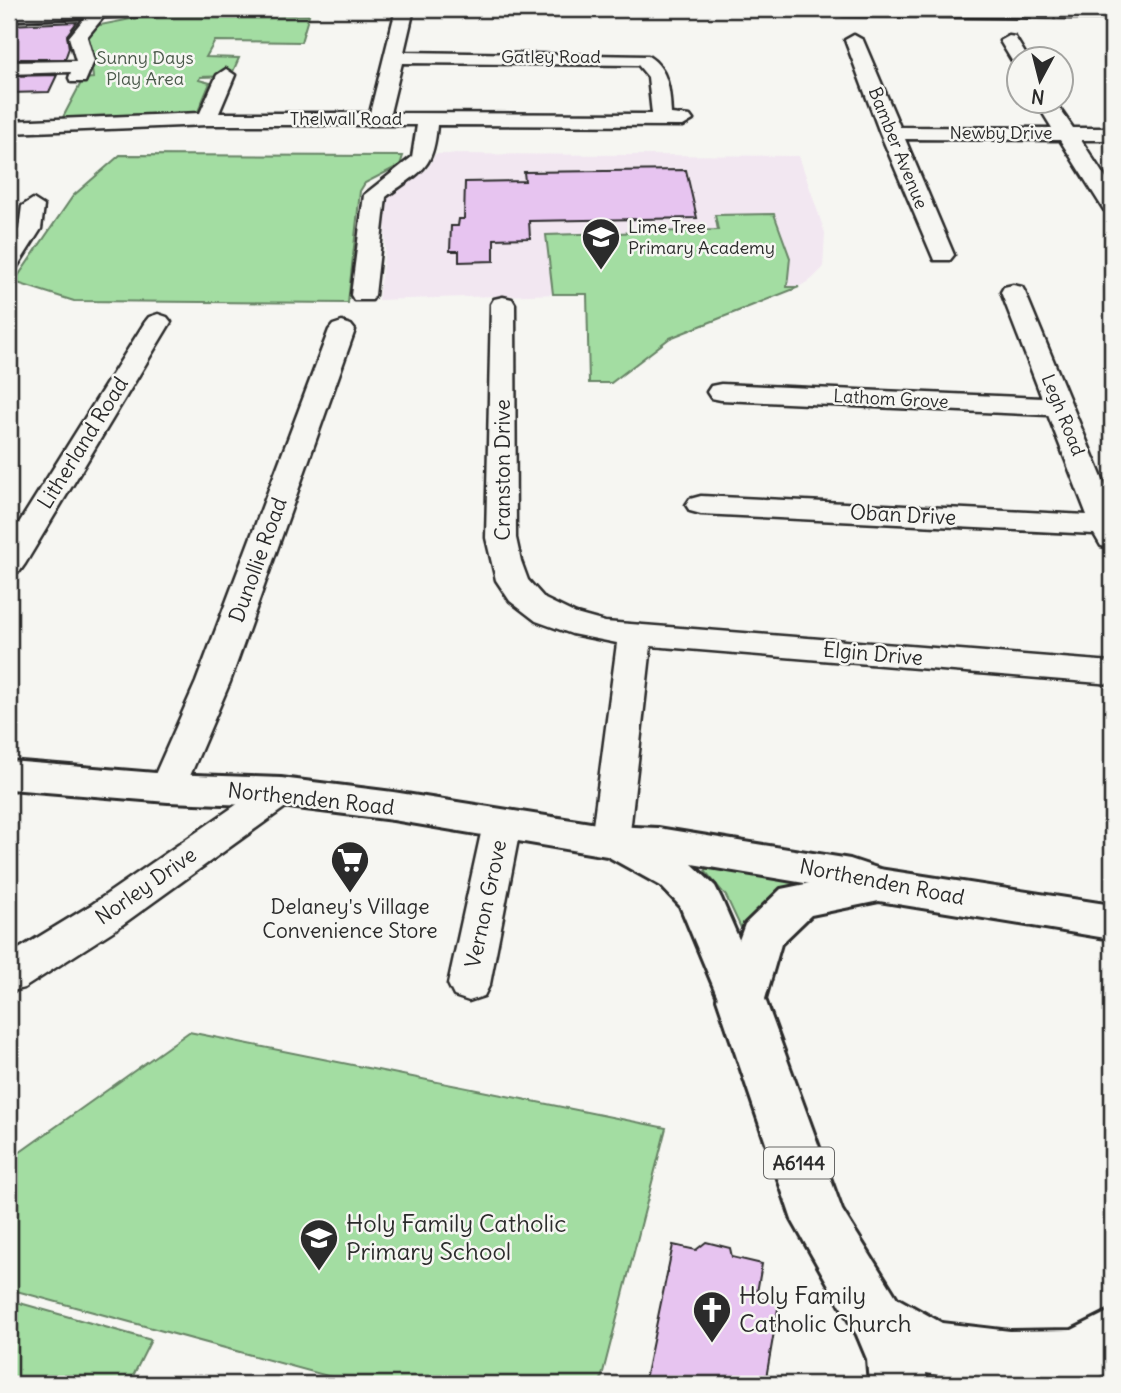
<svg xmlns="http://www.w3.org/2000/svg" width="1121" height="1393" font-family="Delius,sans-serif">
<rect width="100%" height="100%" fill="#f6f6f2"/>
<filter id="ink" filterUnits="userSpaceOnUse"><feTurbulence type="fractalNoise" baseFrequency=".0143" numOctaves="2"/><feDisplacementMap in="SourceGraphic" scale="14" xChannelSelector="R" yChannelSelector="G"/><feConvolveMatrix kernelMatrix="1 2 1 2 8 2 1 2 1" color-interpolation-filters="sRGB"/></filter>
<g filter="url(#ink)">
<!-- built -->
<path fill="#f2e7f1" d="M 435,154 L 799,156 L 825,233 L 823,268 L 812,279 L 792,291 L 670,338 L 611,383 L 589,383 L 587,293 L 378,300 L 385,249 L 386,197 L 428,168 Z"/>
<!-- green -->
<path fill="#a3dda2" stroke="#678466" stroke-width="2" d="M 309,15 L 301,42 L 215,41 L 206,57 L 239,58 L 231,76 L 200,77 L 199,80 L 210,83 L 197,114 L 61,121 L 83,79 L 93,78 C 92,61 84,44 90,27 L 141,17 Z
M 120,155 L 403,156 L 400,165 L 365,183 L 360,191 L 348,303 L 74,301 L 14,282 L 73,196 Z
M 774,214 L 790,258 L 787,287 L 799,287 L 670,338 L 611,383 L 589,383 L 587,294 L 553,294 L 546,235 L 718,230 L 715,215 Z
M 713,864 L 801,879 L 765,903 L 741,928 L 726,896 L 705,871 Z
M 189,1032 L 666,1128 L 600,1384 L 357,1384 L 9,1289 L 9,1160 Z
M 9,1300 L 151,1340 L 129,1384 L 9,1384 Z"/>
<!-- building -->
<path fill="#e7c4f0" stroke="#2b2b2b" stroke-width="2" d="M 77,22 L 67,35 L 69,48 L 65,59 L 9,59 L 9,25 Z
M 57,75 L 49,92 L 9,93 L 9,76 Z
M 686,170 L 697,218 L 529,221 L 530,238 L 494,239 L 494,261 L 459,262 L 459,251 L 450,251 L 451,226 L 458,226 L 459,219 L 464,219 L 465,182 L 525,181 L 524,172 Z
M 706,1242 L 730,1248 L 732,1257 L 762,1264 L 756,1298 L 779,1303 L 765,1384 L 644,1384 L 673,1245 L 696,1250 Z"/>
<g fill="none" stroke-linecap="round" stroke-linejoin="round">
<!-- street casing -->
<g stroke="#2b2b2b" stroke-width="5">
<path id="street" d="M 92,9 L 110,9 L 87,37 L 94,61 L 85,82 L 71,82 L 69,78 L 71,72 L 9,74 L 9,62 L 76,61 L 69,37 Z
M 396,9 L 414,9 L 404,52 L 648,56 C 669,69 670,92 671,114 L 690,116 L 693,120 L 683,126 L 437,125 C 433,172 421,170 386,197 L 375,295 L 372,300 L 354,300 L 351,295 L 364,195 L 412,157 L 417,125 L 207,125 L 9,133 L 9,121 L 200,113 L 217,75 L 226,69 L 235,75 L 219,113 L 370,113 ZM 402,63 L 638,65 L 648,77 L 652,114 L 390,113 Z
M 854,35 L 863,40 L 900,127 L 1052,128 L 1036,102 L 1055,102 L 1073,128 L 1112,128 L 1112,140 L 1081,140 L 1112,188 L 1112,212 L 1104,210 L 1060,140 L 905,139 L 954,255 L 950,260 L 934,260 L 880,133 L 845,40 Z
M 1009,36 L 1015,37 L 1029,60 L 1020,60 L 1020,65 L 1014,64 L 1000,41 Z
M 33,199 L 44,206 L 41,229 L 17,267 L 9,269 L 9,244 L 19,229 L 22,206 Z
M 1013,285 L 1022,287 L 1025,292 L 1112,502 L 1112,548 L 1101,546 L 1094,534 L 701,514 L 690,511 L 686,505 L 690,499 L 701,496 L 1087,515 L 1048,415 L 721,400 L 711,398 L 707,392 L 711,386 L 721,384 L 1042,398 L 1001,292 L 1004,287 Z
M 503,297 L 512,299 L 515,304 L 516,538 L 521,561 L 528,580 L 545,599 L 576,614 L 605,622 L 1112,662 L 1112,684 L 651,646 L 629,841 L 624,851 L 610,855 L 596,851 L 591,841 L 617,643 L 572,634 L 536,621 L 510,601 L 496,580 L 486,538 L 491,304 L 494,299 Z
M 158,314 L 167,317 L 171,322 L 25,564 L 20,571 L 9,573 L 9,539 L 145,322 L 149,317 Z
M 342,322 L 351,325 L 355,330 L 230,682 L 181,797 L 168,801 L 155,797 L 149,788 L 196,682 L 329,330 L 333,325 Z
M 281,779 L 294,783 L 300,792 L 294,801 L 119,927 L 24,988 L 9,992 L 9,955 L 91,905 L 268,783 Z
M 502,811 L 516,814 L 521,824 L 490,984 L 484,996 L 469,1001 L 454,996 L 448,984 L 483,824 L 488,814 Z"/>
</g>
<!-- secondary casing -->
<g stroke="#2b2b2b" stroke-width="6">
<path id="secondary" d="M 9,9 L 166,9 L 157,15 L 9,20 Z
M 834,9 L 1112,9 L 1112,18 L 843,15 Z
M 9,761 L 168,774 L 281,778 L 393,792 L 610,826 L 658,828 L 850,859 L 895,874 L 901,885 L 895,896 L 879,901 L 846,890 L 692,864 L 715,886 L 721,898 L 765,999 L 758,1012 L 741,1018 L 724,1012 L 680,906 L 661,886 L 607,856 L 393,820 L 281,806 L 168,802 L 9,789 Z"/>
</g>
<!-- primary casing -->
<g stroke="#2b2b2b" stroke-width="6">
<path id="primary" d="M 879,869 L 1112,905 L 1112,939 L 879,901 L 811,915 L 781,944 L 765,999 L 842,1210 L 897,1298 L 942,1323 L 1010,1331 L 1072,1330 L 1112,1310 L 1112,1369 L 1088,1384 L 992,1384 L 926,1373 L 927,1384 L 869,1384 L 867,1359 L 857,1335 L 792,1220 L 717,999 L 745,924 L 781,889 Z"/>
</g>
<!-- street -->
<use href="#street" fill="#f6f6f2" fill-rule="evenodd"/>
<!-- secondary -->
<use href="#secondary" fill="#f6f6f2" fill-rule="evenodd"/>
<!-- primary -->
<use href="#primary" fill="#f6f6f2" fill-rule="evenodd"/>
</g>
</g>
<!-- icons -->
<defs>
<g id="school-pin" transform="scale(2.0125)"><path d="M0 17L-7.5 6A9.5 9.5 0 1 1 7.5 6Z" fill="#2b2b2b" stroke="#f6f6f2"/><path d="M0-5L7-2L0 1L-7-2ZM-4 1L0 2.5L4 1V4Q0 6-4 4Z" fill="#fff"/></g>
<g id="supermarket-pin" transform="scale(2.0125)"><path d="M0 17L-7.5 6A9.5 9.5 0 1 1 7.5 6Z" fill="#2b2b2b" stroke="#f6f6f2"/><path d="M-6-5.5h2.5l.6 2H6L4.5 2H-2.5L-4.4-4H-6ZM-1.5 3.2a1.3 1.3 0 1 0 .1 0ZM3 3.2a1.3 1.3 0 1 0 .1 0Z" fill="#fff"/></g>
<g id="church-pin" transform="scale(2.0125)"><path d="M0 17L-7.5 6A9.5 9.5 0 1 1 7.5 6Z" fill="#2b2b2b" stroke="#f6f6f2"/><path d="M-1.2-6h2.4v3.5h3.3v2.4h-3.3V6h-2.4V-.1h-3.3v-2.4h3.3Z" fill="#fff"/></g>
</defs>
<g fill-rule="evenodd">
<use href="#school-pin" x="601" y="237"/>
<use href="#supermarket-pin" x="350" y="860"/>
<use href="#school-pin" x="319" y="1238"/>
<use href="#church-pin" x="712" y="1310"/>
</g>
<g text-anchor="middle" stroke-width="5" stroke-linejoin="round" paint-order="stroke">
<!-- far-street labels -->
<g font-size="18" fill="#2b2b2b" stroke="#f6f6f2">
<text x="551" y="63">Gatley Road</text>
<text x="346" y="125">Thelwall Road</text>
<text x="1001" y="139">Newby Drive</text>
<text transform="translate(898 148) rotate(68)" y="6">Bamber Avenue</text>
<text transform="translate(891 399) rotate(3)" y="6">Lathom Grove</text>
<text transform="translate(1063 415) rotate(68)" y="6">Legh Road</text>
</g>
<!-- far-park labels -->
<g font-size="18" fill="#495849" stroke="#f6f6f2">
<text x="145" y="64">Sunny Days<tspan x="145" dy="21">Play Area</tspan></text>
</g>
<!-- far-poi labels -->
<g font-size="18" fill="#2b2b2b" stroke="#f6f6f2" text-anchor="start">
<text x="628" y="233">Lime Tree<tspan x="628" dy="21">Primary Academy</tspan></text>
</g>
<!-- shield labels -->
<rect fill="#f6f6f2" stroke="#686867" stroke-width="2" x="764" y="1147.5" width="70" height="31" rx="5"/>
<g font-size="19" font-weight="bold" fill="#2b2b2b">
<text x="799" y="1170">A6144</text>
</g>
<!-- street labels -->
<g font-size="21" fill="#2b2b2b" stroke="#f6f6f2">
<text transform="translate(83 443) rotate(-58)" y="7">Litherland Road</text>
<text transform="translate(503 470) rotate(-90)" y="7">Cranston Drive</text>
<text transform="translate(903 515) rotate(3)" y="7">Oban Drive</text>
<text transform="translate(258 560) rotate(-70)" y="7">Dunollie Road</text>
<text transform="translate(873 654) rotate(5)" y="7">Elgin Drive</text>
<text transform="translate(311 799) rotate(6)" y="7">Northenden Road</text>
<text transform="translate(882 882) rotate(11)" y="7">Northenden Road</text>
<text transform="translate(146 886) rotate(-35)" y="7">Norley Drive</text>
<text transform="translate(486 904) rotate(-78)" y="7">Vernon Grove</text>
</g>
<!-- poi labels -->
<g font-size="21" fill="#2b2b2b" stroke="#f6f6f2">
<text x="350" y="914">Delaney's Village<tspan x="350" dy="24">Convenience Store</tspan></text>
</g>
<!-- near-poi labels -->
<g font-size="24" fill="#2b2b2b" stroke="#f6f6f2" text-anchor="start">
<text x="346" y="1232">Holy Family Catholic<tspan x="346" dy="28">Primary School</tspan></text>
<text x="739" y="1304">Holy Family<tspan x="739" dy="28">Catholic Church</tspan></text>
</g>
</g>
<!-- margin -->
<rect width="1121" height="1393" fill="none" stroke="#f6f6f2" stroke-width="35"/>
<rect x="18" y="18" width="1086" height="1358" fill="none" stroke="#2b2b2b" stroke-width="2.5" filter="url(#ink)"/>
<!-- north arrow -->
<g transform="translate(1040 80) rotate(187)"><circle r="33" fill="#f6f6f2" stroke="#a5a5a2" stroke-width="2"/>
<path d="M0-5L12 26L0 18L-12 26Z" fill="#2b2b2b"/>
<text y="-10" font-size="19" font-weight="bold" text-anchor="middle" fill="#2b2b2b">N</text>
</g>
</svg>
